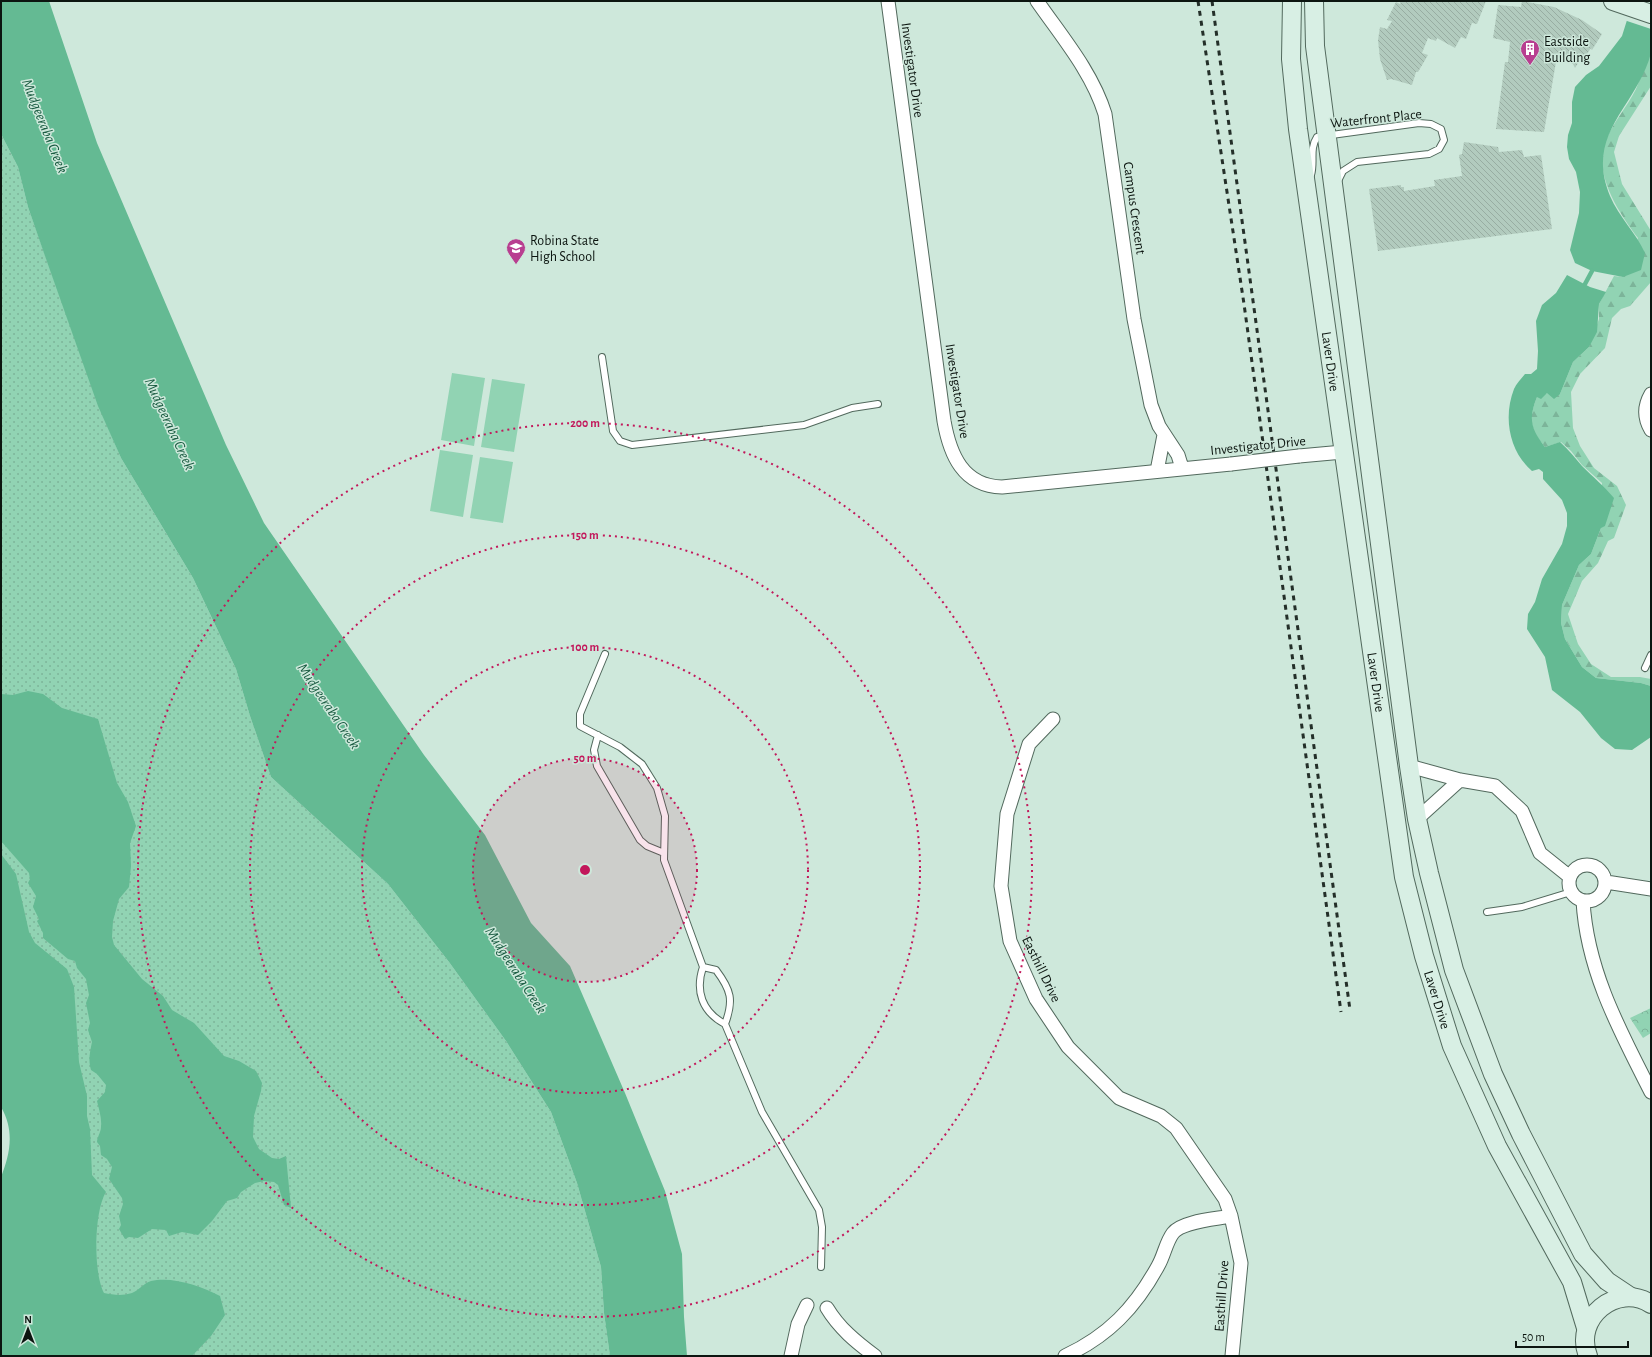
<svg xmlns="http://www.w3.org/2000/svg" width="1652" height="1357" font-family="'Alegreya Sans',sans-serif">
<defs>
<pattern id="grass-dots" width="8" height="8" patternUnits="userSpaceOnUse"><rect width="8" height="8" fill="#91d3b3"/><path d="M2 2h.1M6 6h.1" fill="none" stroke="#7cb499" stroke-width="1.8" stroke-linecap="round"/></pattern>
<pattern id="forest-firs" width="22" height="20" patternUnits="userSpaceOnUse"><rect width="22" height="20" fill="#91d3b3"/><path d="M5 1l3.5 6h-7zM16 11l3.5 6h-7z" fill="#7cb499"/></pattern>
<pattern id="park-crowns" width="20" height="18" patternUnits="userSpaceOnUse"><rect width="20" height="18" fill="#91d3b3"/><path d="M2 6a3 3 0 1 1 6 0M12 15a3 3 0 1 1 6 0" fill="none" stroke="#7cb499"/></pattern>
<pattern id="building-back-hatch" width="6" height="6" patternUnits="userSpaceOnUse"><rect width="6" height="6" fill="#b2cbbe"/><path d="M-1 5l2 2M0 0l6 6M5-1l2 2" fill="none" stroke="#98ada2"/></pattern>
</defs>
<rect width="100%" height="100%" fill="#cee8db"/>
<!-- grass -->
<path fill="url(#grass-dots)" d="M 1,134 L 18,167 L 28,207 L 99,406 L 121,458 L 193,578 L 236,669 L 250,716 L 271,777 L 388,884 L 449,962 L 506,1041 L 551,1112 L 577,1183 L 601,1267 L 604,1313 L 610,1356 L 1,1356 L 37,1187 L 1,986 Z"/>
<!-- forest -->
<path fill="url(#forest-firs)" d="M 1651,52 L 1651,86 L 1619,136 L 1614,152 L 1622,184 L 1651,231 L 1651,282 L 1630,306 L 1621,309 L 1612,318 L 1605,348 L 1580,374 L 1571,392 L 1573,428 L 1580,446 L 1594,468 L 1617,486 L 1626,505 L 1614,538 L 1608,541 L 1598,563 L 1582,581 L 1568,614 L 1578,644 L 1591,664 L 1611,677 L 1640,677 L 1651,679 L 1651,686 L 1641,683 L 1596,678 L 1582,667 L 1565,639 L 1561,623 L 1562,605 L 1579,565 L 1591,554 L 1601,528 L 1602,483 L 1582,465 L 1571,451 L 1561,442 L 1545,447 C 1530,429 1528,419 1537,397 L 1547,393 L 1560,394 L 1573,362 L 1589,347 L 1599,319 L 1599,304 L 1614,276 L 1623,277 L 1638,238 C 1619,213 1592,173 1606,140 C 1614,121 1627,107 1636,89 C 1641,77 1646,64 1651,52 Z"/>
<!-- park -->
<path fill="url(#park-crowns)" d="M 1651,1008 L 1651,1033 L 1643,1038 L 1630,1018 Z"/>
<!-- pitch -->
<path fill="#91d3b3" d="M 452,373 L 485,378 L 474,446 L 441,440 Z
M 492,379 L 525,384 L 514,452 L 481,447 Z
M 440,450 L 473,455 L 463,517 L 430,511 Z
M 480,457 L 513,462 L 503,523 L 470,518 Z"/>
<!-- water -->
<path fill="#64ba93" d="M 1,1 L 49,1 L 97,143 L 226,445 L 264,523 L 424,755 L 485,835 L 531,923 L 570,966 L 625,1093 L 665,1191 L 682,1254 L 684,1317 L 687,1356 L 610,1356 L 604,1313 L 601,1267 L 577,1183 L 551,1112 L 506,1041 L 449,962 L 388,884 L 271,777 L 250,716 L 236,669 L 193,578 L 121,458 L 98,406 L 45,256 L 28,207 L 18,167 L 1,134 Z
M 1633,1 L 1651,1 C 1651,16 1652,39 1651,53 C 1637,107 1584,133 1610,196 C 1619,217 1636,233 1645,253 L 1641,270 L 1623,277 L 1592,271 L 1575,263 L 1570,250 L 1579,213 L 1580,192 L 1576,172 L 1569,159 L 1567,147 L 1568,135 L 1572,123 L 1572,102 L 1575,87 L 1586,75 L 1599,66 L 1622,36 Z
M 1567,275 L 1590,287 L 1606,292 L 1599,304 L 1597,332 L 1589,347 L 1573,362 L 1560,394 L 1554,399 L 1547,393 L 1541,399 L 1537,397 C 1528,419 1531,429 1545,447 L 1560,442 C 1569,450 1575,458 1582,466 C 1593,477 1604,486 1614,498 L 1605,526 L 1601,528 L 1591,554 L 1579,565 L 1562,605 L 1561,623 L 1565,639 L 1582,667 L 1596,678 L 1641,683 L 1651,686 L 1651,737 L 1632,750 L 1615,749 L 1601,738 L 1580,712 L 1552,690 L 1545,657 L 1527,629 L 1528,614 L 1535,602 L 1542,579 L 1562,544 L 1567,526 L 1567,513 L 1562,500 L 1543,479 L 1543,472 L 1539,469 L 1532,471 C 1509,451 1503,417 1514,389 C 1516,384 1521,379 1525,374 L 1531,374 L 1537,369 L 1538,351 L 1536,321 L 1542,305 L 1556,293 Z
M 28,691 L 43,694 L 62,708 L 98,719 L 117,783 L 128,802 L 136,826 L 130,843 L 131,866 L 129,887 L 119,899 L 113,921 L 112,937 L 114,945 L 142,979 L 163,996 L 172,1010 L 194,1023 L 224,1056 L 239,1061 L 256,1071 L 262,1083 L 261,1091 L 254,1116 L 253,1137 L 259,1149 L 272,1158 L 279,1159 L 286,1156 L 291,1208 L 284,1205 L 278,1185 L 274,1182 L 264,1181 L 255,1183 L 241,1192 L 237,1198 L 227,1201 L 212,1221 L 198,1235 L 182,1232 L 169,1236 L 166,1230 L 152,1229 L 138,1238 L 129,1237 L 125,1239 L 119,1229 L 121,1225 L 119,1216 L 123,1204 L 122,1198 L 109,1179 L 112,1167 L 107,1159 L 101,1155 L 100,1146 L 97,1142 C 97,1137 101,1132 101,1127 C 102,1119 99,1109 97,1101 L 105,1092 L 106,1085 L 97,1074 L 91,1070 C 88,1060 90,1052 92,1042 L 88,1030 L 90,1023 L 86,1003 L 89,995 L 88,990 L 86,979 L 77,968 L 75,961 L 68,959 L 43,938 L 43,933 L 37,921 L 39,919 L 33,907 L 36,896 L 28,883 L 30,879 L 29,873 L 1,841 L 1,694 L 13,695 Z
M 1,854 L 16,874 L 29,932 L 35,943 L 67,969 L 74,987 L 79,1062 L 87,1096 L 87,1116 L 90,1129 L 92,1175 L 106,1192 C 94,1211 93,1273 104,1293 C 113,1295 123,1296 132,1293 C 139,1290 144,1283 151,1281 C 172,1276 201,1286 220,1296 L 225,1315 L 211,1336 L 192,1356 L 1,1356 L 1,1177 C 10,1154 15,1131 1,1107 Z"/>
<!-- pier -->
<path fill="#cee8db" d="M 1630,1 L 1651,1 L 1651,29 L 1624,20 Z"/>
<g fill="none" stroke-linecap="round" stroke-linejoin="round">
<!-- stream -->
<path stroke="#64ba93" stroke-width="4.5" d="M 1585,284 L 1592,271"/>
</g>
<!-- building -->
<path fill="url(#building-back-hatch)" d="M 1401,1 L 1486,1 L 1477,24 L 1472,23 L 1466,39 L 1461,37 L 1455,48 L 1437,38 L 1436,41 L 1428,38 L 1422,53 L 1428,55 L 1418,72 L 1416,72 L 1412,85 L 1391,79 L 1387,80 L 1380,59 L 1378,40 L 1380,27 L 1387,29 L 1392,21 L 1387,20 L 1396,2 L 1400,4 Z
M 1522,1 L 1554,7 L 1582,20 L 1602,34 L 1592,50 L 1591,48 L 1583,60 L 1582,57 L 1575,68 L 1573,64 L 1557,56 L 1544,132 L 1496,129 L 1505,62 L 1508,62 L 1510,42 L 1493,38 L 1498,5 L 1521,7 Z
M 1464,142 L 1498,147 L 1499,152 L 1522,150 L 1524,157 L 1541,155 L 1552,229 L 1378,251 L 1369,189 L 1401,185 L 1401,187 L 1404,187 L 1404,191 L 1435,186 L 1434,180 L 1462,176 L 1459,155 L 1462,154 Z"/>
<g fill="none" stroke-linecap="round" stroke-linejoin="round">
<!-- lane casing -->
<g stroke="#52695d" stroke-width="8">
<path id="lane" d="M 1311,175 C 1315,162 1309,149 1317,137 L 1419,123 L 1431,124 L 1441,129 L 1444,140 L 1439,149 L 1429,154 L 1357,162 L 1343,171 L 1338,181
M 602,357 L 613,431 L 620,441 L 632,445 L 804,425 L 852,408 L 878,404
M 605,654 L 580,714 L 580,726 L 620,747 L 642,764 L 657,788 L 665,816 L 664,860 L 703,967 C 695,991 702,1012 725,1024 L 762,1112 L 819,1210 L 822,1227 L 821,1267
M 1645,668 L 1651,655
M 598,735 L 594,750 L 597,766 L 640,840 L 647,846 L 664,853
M 1487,912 L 1522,907 L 1571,892
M 703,967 L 716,970 C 731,990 734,1000 725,1024"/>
</g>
<!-- street casing -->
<g stroke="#52695d" stroke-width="15">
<path id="street" d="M 888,1 L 944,421 C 950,455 963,486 1002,487 L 1231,464
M 1037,1 C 1062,37 1092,72 1105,114 L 1134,319 L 1151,405 L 1159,426 L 1178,455 L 1182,468
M 1651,394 C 1644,406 1644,418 1651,430
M 1299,456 L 1343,452
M 1157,471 L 1164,435
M 1053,719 L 1029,744 L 1007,814 L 1001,886 L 1010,941 L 1036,999 L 1068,1047 L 1119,1098 L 1161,1116 L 1176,1128 L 1225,1199 L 1231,1216
M 1409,766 L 1460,780 L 1495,786 L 1522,811 L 1540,853 L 1570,877
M 1417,819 L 1460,780
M1569 883a18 18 0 1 1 36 0a18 18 0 1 1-36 0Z
M 1606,882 L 1651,889
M 1583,901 C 1587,971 1620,1031 1651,1092
M 827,1308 C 839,1328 856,1342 875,1356
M 791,1356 L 798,1324 L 807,1305
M 1065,1356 C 1108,1336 1135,1308 1158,1266 C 1164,1256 1166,1242 1173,1233 C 1182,1221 1217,1219 1231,1216 L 1241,1263 L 1232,1356"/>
</g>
<!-- secondary casing -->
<g stroke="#52695d" stroke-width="20">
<g id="secondary">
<path id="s1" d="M 1292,1 L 1291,59 L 1298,129 L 1404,877 L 1424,956 L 1452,1046 L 1497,1146 L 1572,1282 L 1586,1328"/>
<path d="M 1314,1 L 1315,46 L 1409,766 L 1417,819 L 1429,873 L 1454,970 L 1493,1074 L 1521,1134 L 1583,1254 L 1607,1281 L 1631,1297"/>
<path d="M 1613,1 L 1651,14"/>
<path d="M 1588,1356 C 1573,1318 1617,1282 1651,1304"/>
</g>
</g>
<!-- lane -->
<use href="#lane" stroke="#fff" stroke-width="6"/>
<!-- street -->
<use href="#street" stroke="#fff" stroke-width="13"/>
<!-- secondary -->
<use href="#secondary" stroke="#d8efe4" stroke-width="18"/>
<!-- rail -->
<path stroke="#242f29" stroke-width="3" stroke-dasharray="5 5" stroke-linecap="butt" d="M 1198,1 L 1244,304 L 1341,1012
M 1212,1 L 1350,1010"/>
<!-- street-bridge casing -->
<g stroke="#52695d" stroke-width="15" stroke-linecap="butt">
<path id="street-bridge" d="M 1231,464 L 1299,456"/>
</g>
<!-- street-bridge -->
<use href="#street-bridge" stroke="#fff" stroke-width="13"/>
</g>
<!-- distance rings -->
<circle cx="585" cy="870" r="112" fill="#c2185b" fill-opacity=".12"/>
<g fill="none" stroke="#c2185b" stroke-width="2" stroke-dasharray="2 4">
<circle cx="585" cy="870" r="112"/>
<circle cx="585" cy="870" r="223"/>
<circle cx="585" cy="870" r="335"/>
<circle cx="585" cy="870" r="447"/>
</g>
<!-- icons -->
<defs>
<g id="building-pin" transform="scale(1)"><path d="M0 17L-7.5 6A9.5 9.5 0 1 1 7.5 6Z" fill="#b83e90" stroke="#cee8db"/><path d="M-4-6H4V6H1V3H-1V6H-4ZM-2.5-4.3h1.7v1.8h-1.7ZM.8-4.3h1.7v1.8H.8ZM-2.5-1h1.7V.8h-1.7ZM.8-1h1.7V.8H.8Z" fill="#fff"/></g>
<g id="school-pin" transform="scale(1)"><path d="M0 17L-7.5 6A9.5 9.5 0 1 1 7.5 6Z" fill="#b83e90" stroke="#cee8db"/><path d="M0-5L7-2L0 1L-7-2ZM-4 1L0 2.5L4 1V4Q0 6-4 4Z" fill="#fff"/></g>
</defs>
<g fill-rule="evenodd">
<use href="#building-pin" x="1530" y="49"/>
<use href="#school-pin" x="516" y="248"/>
</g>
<g text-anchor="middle" stroke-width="3" stroke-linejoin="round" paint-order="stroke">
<!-- poi labels -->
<g font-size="14" fill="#0c1510" stroke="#cee8db" text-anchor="start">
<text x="1544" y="46">Eastside<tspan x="1544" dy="16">Building</tspan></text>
<text x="530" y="245">Robina State<tspan x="530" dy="16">High School</tspan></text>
</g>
<!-- street labels -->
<g font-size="14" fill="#0c1510" stroke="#cee8db">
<text transform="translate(913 70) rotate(82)" y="5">Investigator Drive</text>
<text transform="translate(1376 118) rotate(-6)" y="5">Waterfront Place</text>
<text transform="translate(1135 208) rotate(82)" y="5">Campus Crescent</text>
<text dy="5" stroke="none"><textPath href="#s1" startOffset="363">Laver Drive</textPath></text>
<text transform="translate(958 391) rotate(81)" y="5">Investigator Drive</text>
<text transform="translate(1258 445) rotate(-6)" y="5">Investigator Drive</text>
<text dy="5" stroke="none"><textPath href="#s1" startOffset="687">Laver Drive</textPath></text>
<text transform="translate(1042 969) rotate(64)" y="5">Easthill Drive</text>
<text dy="5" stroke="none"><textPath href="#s1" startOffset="1011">Laver Drive</textPath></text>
<text transform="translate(1221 1296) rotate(-86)" y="5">Easthill Drive</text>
</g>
<!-- water labels -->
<g font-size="15" font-style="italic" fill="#1a5c42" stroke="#cee8db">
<text transform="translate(45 126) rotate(68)" y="5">Mudgeeraba Creek</text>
<text transform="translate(170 424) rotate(65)" y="5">Mudgeeraba Creek</text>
<text transform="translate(329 706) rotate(56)" y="5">Mudgeeraba Creek</text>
<text transform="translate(516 970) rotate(57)" y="5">Mudgeeraba Creek</text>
</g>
</g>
<circle cx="585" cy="870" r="6" fill="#c2185b" stroke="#cee8db" stroke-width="2"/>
<g font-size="12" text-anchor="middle" font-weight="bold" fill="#c2185b" stroke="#cee8db" stroke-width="3" stroke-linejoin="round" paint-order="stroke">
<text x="585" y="427">200 m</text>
<text x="585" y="539">150 m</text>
<text x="585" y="651">100 m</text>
<text x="585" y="762">50 m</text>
</g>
<!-- border -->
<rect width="1652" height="1357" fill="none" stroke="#0c1510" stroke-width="4"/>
<!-- north arrow -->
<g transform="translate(28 1329)" stroke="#cee8db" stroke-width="3" paint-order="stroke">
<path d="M0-3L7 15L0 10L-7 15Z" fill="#0c1510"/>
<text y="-6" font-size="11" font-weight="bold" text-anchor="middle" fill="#0c1510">N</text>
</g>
<!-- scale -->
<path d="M1516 1341v6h112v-6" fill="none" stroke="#0c1510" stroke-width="2"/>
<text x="1522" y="1341" font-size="12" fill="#0c1510" stroke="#cee8db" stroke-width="3" paint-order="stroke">50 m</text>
</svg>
